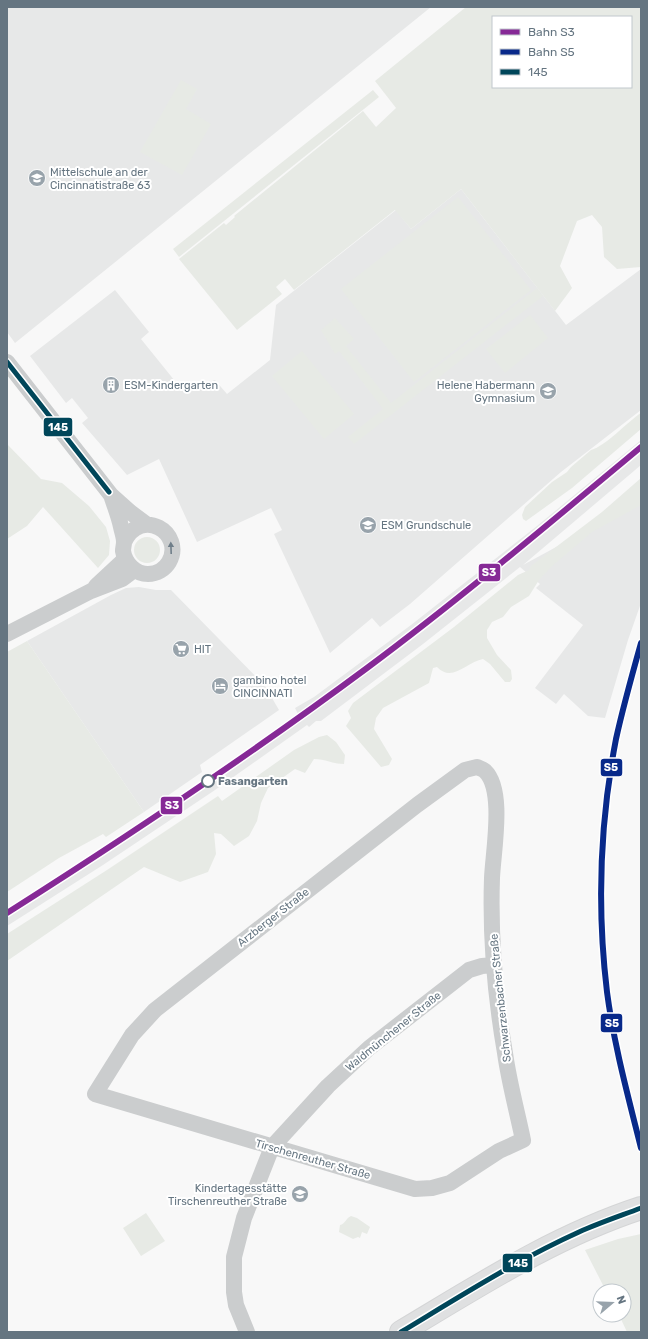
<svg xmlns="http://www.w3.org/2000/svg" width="648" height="1339" font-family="Rubik,sans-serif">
<rect width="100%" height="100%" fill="#f8f8f8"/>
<!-- built -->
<path fill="#e7e8e8" d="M 7,7 L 431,7 L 15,343 L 7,332 Z
M 461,189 L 566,325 L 641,269 L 641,410 L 561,472 L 410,604 L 380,627 L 372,618 L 330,653 L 274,534 L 282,530 L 271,508 L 197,542 L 159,459 L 127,475 L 82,423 L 88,418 L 72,398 L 66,403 L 30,356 L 115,290 L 149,332 L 141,339 L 183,391 L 215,380 L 227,394 L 270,360 L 276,305 L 396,210 L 411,229 Z
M 641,440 L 641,465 L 523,565 L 641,501 L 641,603 L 628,640 L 605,718 L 588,716 L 564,694 L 556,704 L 535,688 L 583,625 L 536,588 L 540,584 L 520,567 L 423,644 L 321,721 L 316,721 L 309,727 L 307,725 L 215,790 L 103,865 L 7,926 L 7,909 L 95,854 L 147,819 L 298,714 L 295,708 L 314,697 L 411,625 L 537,526 Z
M 139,587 L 156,590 L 171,590 L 265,686 L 279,710 L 200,765 L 202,772 L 144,812 L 27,641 L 111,595 L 126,588 Z"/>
<!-- green -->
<path fill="#e7eae5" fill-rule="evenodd" d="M 466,7 L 641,7 L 641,267 L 617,269 L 604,257 L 602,227 L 592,215 L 577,221 L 560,266 L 572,288 L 555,311 L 461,189 L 411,229 L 395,210 L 294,290 L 285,279 L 276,287 L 282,294 L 237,330 L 179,259 L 224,223 L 226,225 L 235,217 L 234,216 L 363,111 L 376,127 L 396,108 L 375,81 ZM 493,17 L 631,17 L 631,87 L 493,87 Z
M 181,80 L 197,89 L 186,109 L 211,124 L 182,175 L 140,152 Z
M 373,90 L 379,97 L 179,257 L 173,249 Z
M 458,197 L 531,290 L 414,382 L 341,289 Z
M 537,288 L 543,296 L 354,444 L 348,437 L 383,409 L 339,351 L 335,354 L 321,330 L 335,318 L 354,339 L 346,346 L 391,403 Z
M 530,315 L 548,338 L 505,373 L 486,349 Z
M 302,351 L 354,414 L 324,439 L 272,376 Z
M 641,413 L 641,429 L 572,488 L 526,521 L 523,519 L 522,515 L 525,507 L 552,482 L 567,472 L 571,467 L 591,450 C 606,446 627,422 641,413 Z
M 7,444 L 41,479 L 62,483 L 89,506 L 106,527 L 110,541 L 109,555 L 98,568 L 43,507 L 27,526 L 7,539 Z
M 641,478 L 641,505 L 592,532 L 551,567 L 539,580 L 529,596 L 511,607 L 503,617 L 492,622 L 487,630 L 487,638 L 497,655 L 511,670 L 512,679 L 510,682 L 505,682 L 490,664 L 483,659 C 467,662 452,683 437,667 L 433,668 L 429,683 L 383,708 L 376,718 L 374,729 L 392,759 L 389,765 L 381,767 L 346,726 L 351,718 L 348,711 L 353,703 L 454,627 L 518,575 L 529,570 L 531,566 L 602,512 Z
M134 550a13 13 0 1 1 26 0a13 13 0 1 1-26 0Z
M 27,641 L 144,812 L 106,837 L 103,834 L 59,858 L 7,892 L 7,652 Z
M 327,735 L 336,742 L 345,755 L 344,764 C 333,764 325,759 314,759 L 305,773 L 295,769 L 268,788 L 261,803 L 257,821 L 249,836 L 234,846 L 221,834 L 214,833 L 216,854 L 208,872 L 180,882 L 144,867 L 7,961 L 7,934 L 107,870 L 218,796 L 222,801 L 294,750 L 319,737 Z
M 146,1213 L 165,1241 L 141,1256 L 123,1228 Z
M 351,1216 L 357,1218 L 370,1227 L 367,1234 L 362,1232 L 360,1238 L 358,1237 L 353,1239 L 339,1232 L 340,1225 C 345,1224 346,1218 351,1216 Z
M 641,1234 L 641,1332 L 627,1332 L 619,1315 L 624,1315 L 624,1291 L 606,1291 L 585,1250 L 618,1239 Z"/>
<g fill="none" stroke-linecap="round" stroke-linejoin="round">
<!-- secondary casing -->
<g stroke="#d4d5d6" stroke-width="24">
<path id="secondary" d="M 401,1332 C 478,1286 555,1236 641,1208"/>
</g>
<!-- street -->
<path stroke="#cbcdce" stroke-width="16" d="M 7,362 L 111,495 L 130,512 L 146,524
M 112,498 C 115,507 119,517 121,527 C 122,532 124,537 124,542 C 124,545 123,548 123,551 C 125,564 136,574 148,574 C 157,574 165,569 169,562 C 185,533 141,506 124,542
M 96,586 L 125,559
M 7,634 L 91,591 L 122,579 L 134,570
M 477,767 C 479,768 483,769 485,771 C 505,790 493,852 492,878 C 490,936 495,995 505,1053 C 509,1082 517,1111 523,1140 L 499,1151 L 450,1183 L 432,1188 L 415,1189 L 95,1094 L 132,1035 L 155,1010 L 417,805 L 465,770 Z
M 247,1332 L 236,1305 L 234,1292 L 234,1257 L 244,1218 L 272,1147 L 328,1086 L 369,1048 L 469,970 L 482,966 L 494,965"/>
<!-- secondary -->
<use href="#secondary" stroke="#dfe0e1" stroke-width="22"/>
<!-- bus-1 casing -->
<g stroke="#fff" stroke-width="8">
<path id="bus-1" d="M 7,362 L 109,492
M 401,1332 C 459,1297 517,1260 579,1232 C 599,1223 620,1216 641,1208"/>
</g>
<!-- bus-1 -->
<use href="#bus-1" stroke="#00465a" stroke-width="5"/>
<!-- rail-1 casing -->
<g stroke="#fff" stroke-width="9">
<path id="rail-1" d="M 7,913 C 130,835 250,755 367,668 C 461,598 551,522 641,447"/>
</g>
<!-- rail-2 casing -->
<g stroke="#fff" stroke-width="9">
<path id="rail-2" d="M 641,643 C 632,675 623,707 616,739 C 600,822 597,909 607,992 C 614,1045 628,1096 641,1148"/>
</g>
<!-- rail-1 -->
<use href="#rail-1" stroke="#862996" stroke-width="6"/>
<!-- rail-2 -->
<use href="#rail-2" stroke="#08298a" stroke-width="6"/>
</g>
<!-- one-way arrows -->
<defs><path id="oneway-solid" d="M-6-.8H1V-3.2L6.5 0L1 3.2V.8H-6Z"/></defs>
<use fill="#6f7e89" href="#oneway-solid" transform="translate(171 548) rotate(-92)"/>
<!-- icons -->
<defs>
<g id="school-disc" transform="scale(0.9)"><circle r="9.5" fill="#98a3ab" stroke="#fff"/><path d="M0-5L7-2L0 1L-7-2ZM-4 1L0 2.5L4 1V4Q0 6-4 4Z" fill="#fff"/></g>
<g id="building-disc" transform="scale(0.9)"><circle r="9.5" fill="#98a3ab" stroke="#fff"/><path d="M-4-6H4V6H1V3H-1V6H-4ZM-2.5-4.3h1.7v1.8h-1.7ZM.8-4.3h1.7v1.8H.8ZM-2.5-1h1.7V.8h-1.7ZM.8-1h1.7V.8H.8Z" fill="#fff"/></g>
<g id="supermarket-disc" transform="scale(0.9)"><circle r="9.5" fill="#98a3ab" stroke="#fff"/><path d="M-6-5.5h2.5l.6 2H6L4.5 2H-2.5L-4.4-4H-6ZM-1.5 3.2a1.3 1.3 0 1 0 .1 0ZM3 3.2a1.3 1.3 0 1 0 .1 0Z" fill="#fff"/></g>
<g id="hotel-disc" transform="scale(0.9)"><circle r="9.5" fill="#98a3ab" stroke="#fff"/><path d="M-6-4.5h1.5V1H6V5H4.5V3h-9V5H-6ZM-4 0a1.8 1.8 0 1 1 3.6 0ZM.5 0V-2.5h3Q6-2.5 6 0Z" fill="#fff"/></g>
</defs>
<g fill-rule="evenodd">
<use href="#school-disc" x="37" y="178"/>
<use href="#building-disc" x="111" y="385"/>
<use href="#school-disc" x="548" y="391"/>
<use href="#school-disc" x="368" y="525"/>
<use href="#supermarket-disc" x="181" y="649"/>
<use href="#hotel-disc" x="220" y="686"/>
<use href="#school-disc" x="300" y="1194"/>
</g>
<!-- markers -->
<circle fill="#fff" stroke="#657581" stroke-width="2" cx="208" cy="781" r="6"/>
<g text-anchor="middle" stroke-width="4" stroke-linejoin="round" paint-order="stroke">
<!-- poi labels -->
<g font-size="11" fill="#657581" stroke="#fff" text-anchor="start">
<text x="50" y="176">Mittelschule an der<tspan x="50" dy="13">Cincinnatistraße 63</tspan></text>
<text x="124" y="389">ESM-Kindergarten</text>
<text x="535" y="389" text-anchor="end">Helene Habermann<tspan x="535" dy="13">Gymnasium</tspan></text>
<text x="381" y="529">ESM Grundschule</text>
<text x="194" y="653">HIT</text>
<text x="233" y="684">gambino hotel<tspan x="233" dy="13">CINCINNATI</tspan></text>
<text x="287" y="1192" text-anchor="end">Kindertagesstätte<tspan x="287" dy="13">Tirschenreuther Straße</tspan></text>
</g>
<!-- stop labels -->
<g font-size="11" font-weight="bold" fill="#657581" stroke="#fff" text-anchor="start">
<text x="218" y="785">Fasangarten</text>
</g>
<!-- street labels -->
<g font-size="11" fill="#657581" stroke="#fff">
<text transform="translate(273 917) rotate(-38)" y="4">Arzberger Straße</text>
<text transform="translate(500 998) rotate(-96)" y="4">Schwarzenbacher Straße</text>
<text transform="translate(393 1031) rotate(-39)" y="4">Waldmünchener Straße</text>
<text transform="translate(313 1159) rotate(16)" y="4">Tirschenreuther Straße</text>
</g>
</g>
<g stroke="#fff" stroke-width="1.5">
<rect x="43" y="417" width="30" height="20" rx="4" fill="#00465a"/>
<rect x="478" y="563" width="23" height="19" rx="4" fill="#862996"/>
<rect x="600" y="758" width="23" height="19" rx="4" fill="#08298a"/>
<rect x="160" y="796" width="23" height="19" rx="4" fill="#862996"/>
<rect x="600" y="1013" width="23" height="20" rx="4" fill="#08298a"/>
<rect x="502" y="1253" width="31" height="20" rx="4" fill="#00465a"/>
</g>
<g font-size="11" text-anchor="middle" font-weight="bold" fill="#fff">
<text x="58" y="431">145</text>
<text x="489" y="576">S3</text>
<text x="611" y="771">S5</text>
<text x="172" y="809">S3</text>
<text x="612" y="1027">S5</text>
<text x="518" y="1267">145</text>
</g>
<!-- border -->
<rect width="648" height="1339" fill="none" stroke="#657581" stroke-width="16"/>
<!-- legend -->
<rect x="492" y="16" width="140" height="72" fill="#ffffff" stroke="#c1c8cd"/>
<rect x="500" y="29" width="20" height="6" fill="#862996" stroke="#c1c8cd"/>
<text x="528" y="36" font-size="12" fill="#657581">Bahn S3</text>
<rect x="500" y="49" width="20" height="6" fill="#08298a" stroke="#c1c8cd"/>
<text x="528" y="56" font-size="12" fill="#657581">Bahn S5</text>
<rect x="500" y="69" width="20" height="6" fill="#00465a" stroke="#c1c8cd"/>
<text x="528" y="76" font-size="12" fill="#657581">145</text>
<!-- north arrow -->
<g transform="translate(612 1303) rotate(71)"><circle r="19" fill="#ffffff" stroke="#c1c8cd"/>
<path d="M0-3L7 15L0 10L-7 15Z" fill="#98a3ab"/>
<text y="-6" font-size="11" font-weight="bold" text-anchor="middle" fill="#657581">N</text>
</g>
</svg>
